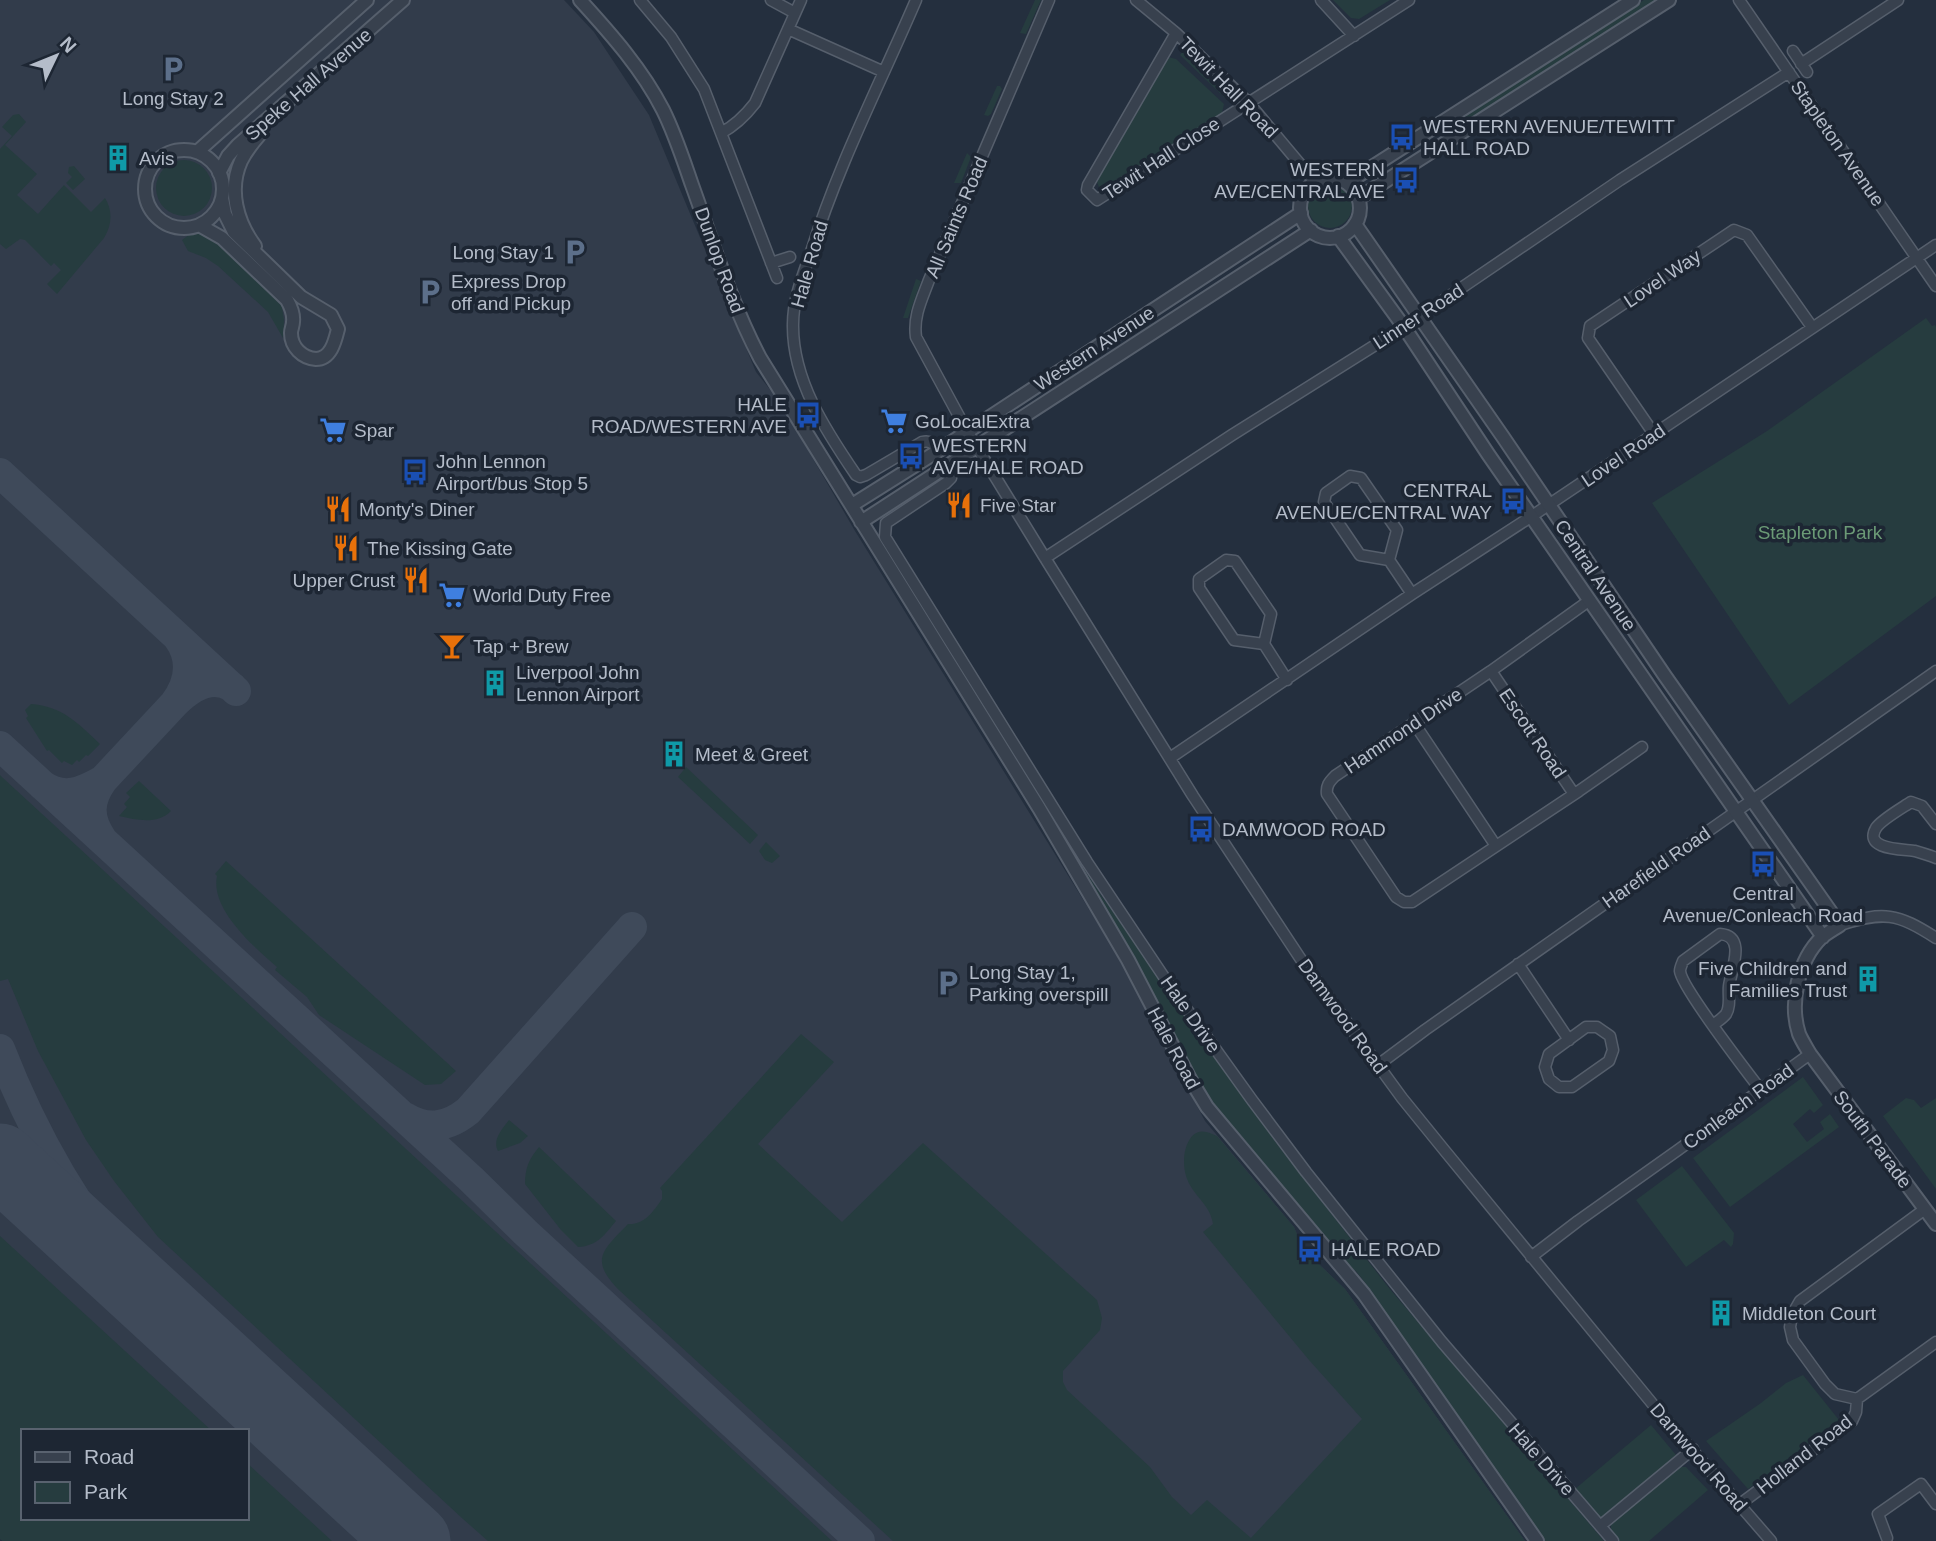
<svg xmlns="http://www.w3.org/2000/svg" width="1936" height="1541" font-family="Arial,sans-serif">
<rect width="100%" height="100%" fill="#242f3e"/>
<!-- airport -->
<path fill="#323c4b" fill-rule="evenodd" d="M 0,0 L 564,0 L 594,32 L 649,115 L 756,372 L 780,402 L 855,531 L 1113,948 L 1205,1121 L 1294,1227 L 1303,1249 L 1345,1289 L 1525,1541 L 3,1541 L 0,1539 ZM 23,1431 L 247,1431 L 247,1518 L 23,1518 Z"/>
<!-- green -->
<path fill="#263c3f" d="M 1035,0 L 1041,0 L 1026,34 L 1020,33 Z
M 1333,0 L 1390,0 L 1359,19 L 1351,18 Z
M 1644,0 L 1656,0 L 1451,133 L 1447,127 Z
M 1186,47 L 1233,93 L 1226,99 L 1180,55 Z
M 1168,57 L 1176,59 L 1224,104 L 1222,113 L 1108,188 L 1099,187 L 1097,182 L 1099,175 Z
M 997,86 L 1000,86 L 1002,89 L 991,114 L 988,116 L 984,115 Z
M 19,114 L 26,122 L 5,145 L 37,174 L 17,195 L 38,214 L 64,185 L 91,212 L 105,198 C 113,211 112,225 104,238 L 57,294 L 47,284 L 61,270 L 54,263 L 51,266 L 25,240 L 20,239 L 6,249 L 0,244 L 0,149 L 12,136 L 2,127 L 13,115 Z
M 967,153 L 971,157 L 961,183 L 954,183 Z
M156 188a28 28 0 1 1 56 0a28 28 0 1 1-56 0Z
M 74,166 L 85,179 L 73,190 L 66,183 L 72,177 L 68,173 L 69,167 Z
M1308 206a22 22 0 1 1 44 0a22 22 0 1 1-44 0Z
M 198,233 L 211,238 L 272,292 L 282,307 L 284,320 L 283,338 L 268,312 L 218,266 L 206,258 L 188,251 L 182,240 L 190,234 Z
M 916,279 L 921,281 L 908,318 L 903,318 Z
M 1926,318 L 1932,326 L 1935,325 L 1936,327 L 1936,596 L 1789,705 L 1652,503 L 1767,431 Z
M 31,704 C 62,706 78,723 100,744 L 88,756 L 86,755 L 79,762 L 77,760 L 72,765 L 64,761 L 62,763 L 49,750 L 47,751 L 26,718 L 28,716 L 25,710 Z
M 1001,739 L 1005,742 L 1102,897 L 1124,926 L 1170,995 L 1280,1148 L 1389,1288 L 1604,1541 L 1545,1541 L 1483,1457 L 1377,1306 L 1373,1293 L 1356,1271 L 1345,1266 L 1222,1119 L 1193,1074 Z
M 686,767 L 758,835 L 750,844 L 678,777 Z
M 0,775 L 3,778 L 832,1541 L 488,1541 L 463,1519 L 158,1237 L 114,1181 L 86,1140 L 38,1051 L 8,979 L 0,981 Z
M 139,781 L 171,811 C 157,825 137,820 119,816 L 127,807 L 124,804 L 130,797 L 126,793 Z
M 766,842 L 780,856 L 772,863 L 765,860 L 759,851 Z
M 226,861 L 456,1071 L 441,1084 L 425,1085 L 319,1015 L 307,997 L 275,970 L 277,967 C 254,947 210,909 217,876 L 215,874 Z
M 801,1034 L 834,1062 L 758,1144 L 842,1222 L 923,1143 L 1097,1300 L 1102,1318 L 1100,1330 L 1063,1371 L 1063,1382 L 1067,1390 L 1150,1467 L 1172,1497 L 1191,1515 L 1207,1500 L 1251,1538 L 1362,1419 L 1309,1360 L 1203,1232 L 1213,1224 C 1210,1200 1184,1193 1184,1162 C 1184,1152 1186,1144 1192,1136 C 1200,1128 1209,1132 1217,1136 L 1294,1227 L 1303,1249 L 1345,1289 L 1525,1541 L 893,1541 L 620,1291 C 589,1260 602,1251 628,1224 C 644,1225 653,1212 662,1199 L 662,1191 L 660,1188 Z
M 1803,1077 L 1823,1105 L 1814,1113 L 1810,1109 L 1793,1124 L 1807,1142 L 1824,1129 L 1820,1122 L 1830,1114 L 1839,1127 L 1730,1207 L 1693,1158 Z
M 1906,1098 L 1914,1100 L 1921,1108 L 1936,1098 L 1936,1189 L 1883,1116 Z
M 509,1120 L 528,1136 L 520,1143 L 498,1151 C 492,1140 502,1129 509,1120 Z
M 539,1147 L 616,1221 C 605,1234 598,1246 578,1247 L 561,1230 L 525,1184 C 525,1168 529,1159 539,1147 Z
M 1682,1166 L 1734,1233 L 1733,1244 L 1731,1247 L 1724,1240 L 1686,1267 L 1636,1200 Z
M 0,1236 L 212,1431 L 23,1431 L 23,1518 L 247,1518 L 247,1463 L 332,1541 L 3,1541 L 0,1539 Z
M 1803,1375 L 1839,1420 L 1748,1489 L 1706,1441 L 1761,1403 L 1786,1383 Z
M 1651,1425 L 1676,1455 L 1604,1518 L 1596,1515 L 1575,1489 Z
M 1679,1467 L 1686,1467 L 1708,1490 L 1649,1541 L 1619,1541 L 1611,1532 L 1611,1524 Z"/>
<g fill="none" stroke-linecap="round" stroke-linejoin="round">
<!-- taxiway -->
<path stroke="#3f4a5a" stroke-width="30" d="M 0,473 L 236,691
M 178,638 C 194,660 189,684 174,704 C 189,689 211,674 232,687
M 0,746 L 471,1179 L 525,1232 L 860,1541
M 103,780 L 174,704
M 42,785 C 64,800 82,792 103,780 C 88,801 88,818 102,839
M 0,1049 C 33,1134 79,1215 139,1284 C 161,1309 187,1332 211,1355
M 405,1117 C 428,1131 448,1127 468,1111 L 632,927
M 407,1536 L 413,1541"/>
<!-- runway -->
<path stroke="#3f4a5a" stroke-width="75" d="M 0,1161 L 413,1541"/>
<!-- minor casing -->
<g stroke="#565f6c" stroke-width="13">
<path id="minor" d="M 640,0 L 671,37 L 704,89 L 777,278
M 771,0 L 795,13
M 916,0 C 880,84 838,165 811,252 C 803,275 793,299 793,324 C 792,380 826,431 856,475 L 860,477 L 866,475 L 922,442 C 931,440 934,444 938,451
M 1049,0 L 929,280 C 922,299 913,316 916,337 L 967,431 L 1045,558 L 1193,796 L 1300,958 L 1402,1098 L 1445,1151 L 1660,1413 L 1771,1541
M 1136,0 L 1176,33 L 1248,102 L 1315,182
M 1321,0 L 1354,36
M 1739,0 L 1936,286
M 788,29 L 884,72
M 1176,33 L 1088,185 L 1087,190 L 1097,200 L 1409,0
M 1793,51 L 1807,72
M 1801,64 L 1898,0
M 721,133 C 736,125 745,116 755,103 L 801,0
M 771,263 L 790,257
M 1654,434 L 1588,338 L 1590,326 L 1734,230 L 1747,235 L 1812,327
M 948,465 L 952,472 L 951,478 L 946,483 L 886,523 L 885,537 L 1087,862 L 1168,983 L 1252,1100 L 1306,1172 L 1442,1342 L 1613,1541
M 1045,558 L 1232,435 L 1404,327 L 1620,180 L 1789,72
M 1389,560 L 1397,530 L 1361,478 L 1350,476 L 1326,493 L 1324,502 L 1360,555 L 1389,560 L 1412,594
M 1590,600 L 1491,671 L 1335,776 C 1329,782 1326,786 1327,794 L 1396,897 L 1404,902 L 1412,902 L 1579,791 L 1642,747
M 1264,644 L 1271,614 L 1235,561 L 1226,560 L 1199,579 L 1199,588 L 1234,640 L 1264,644 L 1287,680
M 1491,671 L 1574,794
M 1414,723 L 1496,846
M 1170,758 L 1412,594 L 1532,516 L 1936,245
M 1936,824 L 1922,806 L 1911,802 C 1902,808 1881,820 1876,828 C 1863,850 1903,849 1915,851 C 1922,853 1929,855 1936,858
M 1840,925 C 1884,911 1897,913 1936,938
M 1518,964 L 1569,1040
M 1713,1025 C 1718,1021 1723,1018 1726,1014 C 1731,1006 1728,995 1729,986 C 1731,970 1747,936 1720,934 L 1683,961 C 1682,964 1680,968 1680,971 C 1681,986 1747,1072 1760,1089
M 1586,1027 L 1597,1027 L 1610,1036 L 1613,1050 L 1609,1061 L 1572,1087 L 1559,1087 L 1549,1079 L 1545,1067 L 1549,1054 Z
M 1378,1065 L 1425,1030 L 1936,671
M 1925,1209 L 1800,1301 L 1792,1315 L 1790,1327 L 1793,1340 L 1825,1384 L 1835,1394 L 1857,1399 L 1936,1342
M 1531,1257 L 1578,1221 L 1678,1150 L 1810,1054
M 1740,1504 L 1852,1421 L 1856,1412 L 1857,1399
M 1600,1526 L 1693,1449
M 1887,1538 L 1878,1514 L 1921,1484 L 1936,1504"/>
</g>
<!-- tertiary casing -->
<g stroke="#565f6c" stroke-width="16">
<path id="tertiary" d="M 580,0 C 611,34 642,69 663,110 C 675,134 683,159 692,185 C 713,243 731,303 760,358 L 1039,808 L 1128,960 L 1190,1079 L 1207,1107 L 1364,1294 L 1537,1541
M145 189a39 39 0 1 1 78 0a39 39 0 1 1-78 0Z
M 197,152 L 367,0
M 219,173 L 228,156 L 238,145 L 403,0
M1300 208a30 30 0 1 1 60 0a30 30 0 1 1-60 0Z
M 1347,183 L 1633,0
M 1359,198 L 1669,0
M 1355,224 L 1503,437 L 1665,676 L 1840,925 C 1834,929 1827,933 1822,937 C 1798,960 1789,1003 1799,1034 C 1802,1041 1806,1047 1810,1054 L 1936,1224
M 199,225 L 222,238 L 287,300 C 291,307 294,314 293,322 C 293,326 291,329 291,333 C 291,347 302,358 316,359 C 331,359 335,341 338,329 L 331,315 L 301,297 L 234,232 L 225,214 L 222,198
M 1338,236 L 1404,327 L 1488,454 L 1823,937
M 255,246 C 237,222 228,190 241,161 C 246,151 254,141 261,133
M 852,505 L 938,451 L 1301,213
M 861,522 L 1311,230"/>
</g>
<!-- minor -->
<use href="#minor" stroke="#38414e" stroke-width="10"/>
<!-- tertiary -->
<use href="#tertiary" stroke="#38414e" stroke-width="12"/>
</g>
<!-- icons -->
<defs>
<g id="parking-bare" transform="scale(2.1)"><path d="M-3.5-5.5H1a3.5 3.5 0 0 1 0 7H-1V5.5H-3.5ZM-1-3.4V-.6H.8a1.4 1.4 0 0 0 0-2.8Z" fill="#5c6f8a" stroke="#1d2633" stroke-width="2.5" paint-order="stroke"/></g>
<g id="bus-bare" transform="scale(2.1)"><path d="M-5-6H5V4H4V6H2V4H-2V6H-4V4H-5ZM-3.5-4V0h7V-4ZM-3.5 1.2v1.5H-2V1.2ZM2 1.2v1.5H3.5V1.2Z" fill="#1a4fb4" stroke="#1d2633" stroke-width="2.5" paint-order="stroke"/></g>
<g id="building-bare" transform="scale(2.1)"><path d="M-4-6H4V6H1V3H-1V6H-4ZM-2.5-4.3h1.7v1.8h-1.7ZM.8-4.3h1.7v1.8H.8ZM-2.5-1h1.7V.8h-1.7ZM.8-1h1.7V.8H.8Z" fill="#0f9aa8" stroke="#1d2633" stroke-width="2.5" paint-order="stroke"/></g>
<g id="supermarket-bare" transform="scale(2.1)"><path d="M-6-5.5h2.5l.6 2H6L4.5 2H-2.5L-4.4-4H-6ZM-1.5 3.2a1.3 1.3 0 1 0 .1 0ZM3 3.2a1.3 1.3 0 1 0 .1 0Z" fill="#3f7fe0" stroke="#1d2633" stroke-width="2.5" paint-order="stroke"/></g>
<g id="restaurant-bare" transform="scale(2.1)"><path d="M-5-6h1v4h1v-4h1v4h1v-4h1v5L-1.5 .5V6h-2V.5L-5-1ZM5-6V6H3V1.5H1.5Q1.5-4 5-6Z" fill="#e8710a" stroke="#1d2633" stroke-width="2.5" paint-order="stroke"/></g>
<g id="bar-bare" transform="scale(2.1)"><path d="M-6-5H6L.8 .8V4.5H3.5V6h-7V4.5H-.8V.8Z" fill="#e8710a" stroke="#1d2633" stroke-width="2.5" paint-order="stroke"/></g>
</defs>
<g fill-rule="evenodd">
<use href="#parking-bare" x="173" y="69"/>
<use href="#bus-bare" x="1402" y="137"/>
<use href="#building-bare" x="118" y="158"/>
<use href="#bus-bare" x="1406" y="180"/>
<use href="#parking-bare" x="575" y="252"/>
<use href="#parking-bare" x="430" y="292"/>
<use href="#bus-bare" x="808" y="415"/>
<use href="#supermarket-bare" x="894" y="421"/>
<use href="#supermarket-bare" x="333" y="430"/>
<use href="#bus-bare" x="911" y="456"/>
<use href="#bus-bare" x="415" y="472"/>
<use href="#bus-bare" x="1513" y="501"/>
<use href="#restaurant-bare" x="959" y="505"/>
<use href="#restaurant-bare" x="338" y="509"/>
<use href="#restaurant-bare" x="346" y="548"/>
<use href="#restaurant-bare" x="416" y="580"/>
<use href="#supermarket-bare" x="452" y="595"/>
<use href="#bar-bare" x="452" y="646"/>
<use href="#building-bare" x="495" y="683"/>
<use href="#building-bare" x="674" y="754"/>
<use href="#bus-bare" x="1201" y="829"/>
<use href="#bus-bare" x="1763" y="864"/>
<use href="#building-bare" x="1868" y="979"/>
<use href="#parking-bare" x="948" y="983"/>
<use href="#bus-bare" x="1310" y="1249"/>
<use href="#building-bare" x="1721" y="1313"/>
</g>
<g text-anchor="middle" stroke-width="7" stroke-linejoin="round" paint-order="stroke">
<!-- street labels -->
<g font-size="19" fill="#b4bcc9" stroke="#1d2633">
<text transform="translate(308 84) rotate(-41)" y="7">Speke Hall Avenue</text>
<text transform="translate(1229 87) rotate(46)" y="7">Tewit Hall Road</text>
<text transform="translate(1838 143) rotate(55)" y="7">Stapleton Avenue</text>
<text transform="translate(1161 158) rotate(-33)" y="7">Tewit Hall Close</text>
<text transform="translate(956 217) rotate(-67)" y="7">All Saints Road</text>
<text transform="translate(720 260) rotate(70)" y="7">Dunlop Road</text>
<text transform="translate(809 264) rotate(-74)" y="7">Hale Road</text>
<text transform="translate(1662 278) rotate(-34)" y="7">Lovel Way</text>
<text transform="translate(1418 316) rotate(-33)" y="7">Linner Road</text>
<text transform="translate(1094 348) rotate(-33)" y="7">Western Avenue</text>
<text transform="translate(1623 455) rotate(-34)" y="7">Lovel Road</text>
<text transform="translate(1596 575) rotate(56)" y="7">Central Avenue</text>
<text transform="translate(1403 730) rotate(-34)" y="7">Hammond Drive</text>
<text transform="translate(1533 733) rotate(56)" y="7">Escott Road</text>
<text transform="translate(1656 867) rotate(-35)" y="7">Harefield Road</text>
<text transform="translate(1191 1014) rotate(55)" y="7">Hale Drive</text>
<text transform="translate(1343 1016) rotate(54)" y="7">Damwood Road</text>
<text transform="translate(1174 1048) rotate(62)" y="7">Hale Road</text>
<text transform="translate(1738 1106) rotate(-36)" y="7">Conleach Road</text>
<text transform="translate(1873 1139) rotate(53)" y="7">South Parade</text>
<text transform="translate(1804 1454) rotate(-38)" y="7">Holland Road</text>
<text transform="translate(1699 1457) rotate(49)" y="7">Damwood Road</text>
<text transform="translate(1542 1459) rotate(49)" y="7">Hale Drive</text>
</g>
<!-- poi labels -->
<g font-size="19" fill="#b4bcc9" stroke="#1d2633" text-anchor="start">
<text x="173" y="105" text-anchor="middle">Long Stay 2</text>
<text x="1423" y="133">WESTERN AVENUE/TEWITT<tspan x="1423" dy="22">HALL ROAD</tspan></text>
<text x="139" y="165">Avis</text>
<text x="1385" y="176" text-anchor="end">WESTERN<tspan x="1385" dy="22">AVE/CENTRAL AVE</tspan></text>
<text x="554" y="259" text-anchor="end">Long Stay 1</text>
<text x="451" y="288">Express Drop<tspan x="451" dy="22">off and Pickup</tspan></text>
<text x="787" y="411" text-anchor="end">HALE<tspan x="787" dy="22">ROAD/WESTERN AVE</tspan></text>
<text x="915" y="428">GoLocalExtra</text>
<text x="354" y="437">Spar</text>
<text x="932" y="452">WESTERN<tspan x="932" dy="22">AVE/HALE ROAD</tspan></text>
<text x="436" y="468">John Lennon<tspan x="436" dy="22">Airport/bus Stop 5</tspan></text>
<text x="1492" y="497" text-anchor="end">CENTRAL<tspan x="1492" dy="22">AVENUE/CENTRAL WAY</tspan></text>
<text x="980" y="512">Five Star</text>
<text x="359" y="516">Monty's Diner</text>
<text x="367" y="555">The Kissing Gate</text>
<text x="395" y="587" text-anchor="end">Upper Crust</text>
<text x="473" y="602">World Duty Free</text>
<text x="473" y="653">Tap + Brew</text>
<text x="516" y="679">Liverpool John<tspan x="516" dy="22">Lennon Airport</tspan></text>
<text x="695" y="761">Meet &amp; Greet</text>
<text x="1222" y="836">DAMWOOD ROAD</text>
<text x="1763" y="900" text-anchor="middle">Central<tspan x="1763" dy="22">Avenue/Conleach Road</tspan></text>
<text x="1847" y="975" text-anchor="end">Five Children and<tspan x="1847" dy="22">Families Trust</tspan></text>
<text x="969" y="979">Long Stay 1,<tspan x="969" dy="22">Parking overspill</tspan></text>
<text x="1331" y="1256">HALE ROAD</text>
<text x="1742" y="1320">Middleton Court</text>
</g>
<!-- park labels -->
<g font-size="19" fill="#6b9a76" stroke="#1d2633">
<text x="1820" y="539">Stapleton Park</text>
</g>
</g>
<!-- legend -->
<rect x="21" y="1429" width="228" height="91" fill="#1d2633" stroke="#59626f" stroke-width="2"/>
<rect x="35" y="1452" width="35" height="10" fill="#38414e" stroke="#59626f" stroke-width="2"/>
<text x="84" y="1464" font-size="21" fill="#b4bcc9">Road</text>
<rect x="35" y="1482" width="35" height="21" fill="#263c3f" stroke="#59626f" stroke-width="2"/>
<text x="84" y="1499" font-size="21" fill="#b4bcc9">Park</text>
<!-- north arrow -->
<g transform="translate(56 56) rotate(47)" stroke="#1d2633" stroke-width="5" paint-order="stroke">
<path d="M0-5L12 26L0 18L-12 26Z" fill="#b4bcc9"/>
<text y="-10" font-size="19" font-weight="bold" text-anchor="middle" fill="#b4bcc9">N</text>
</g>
</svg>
